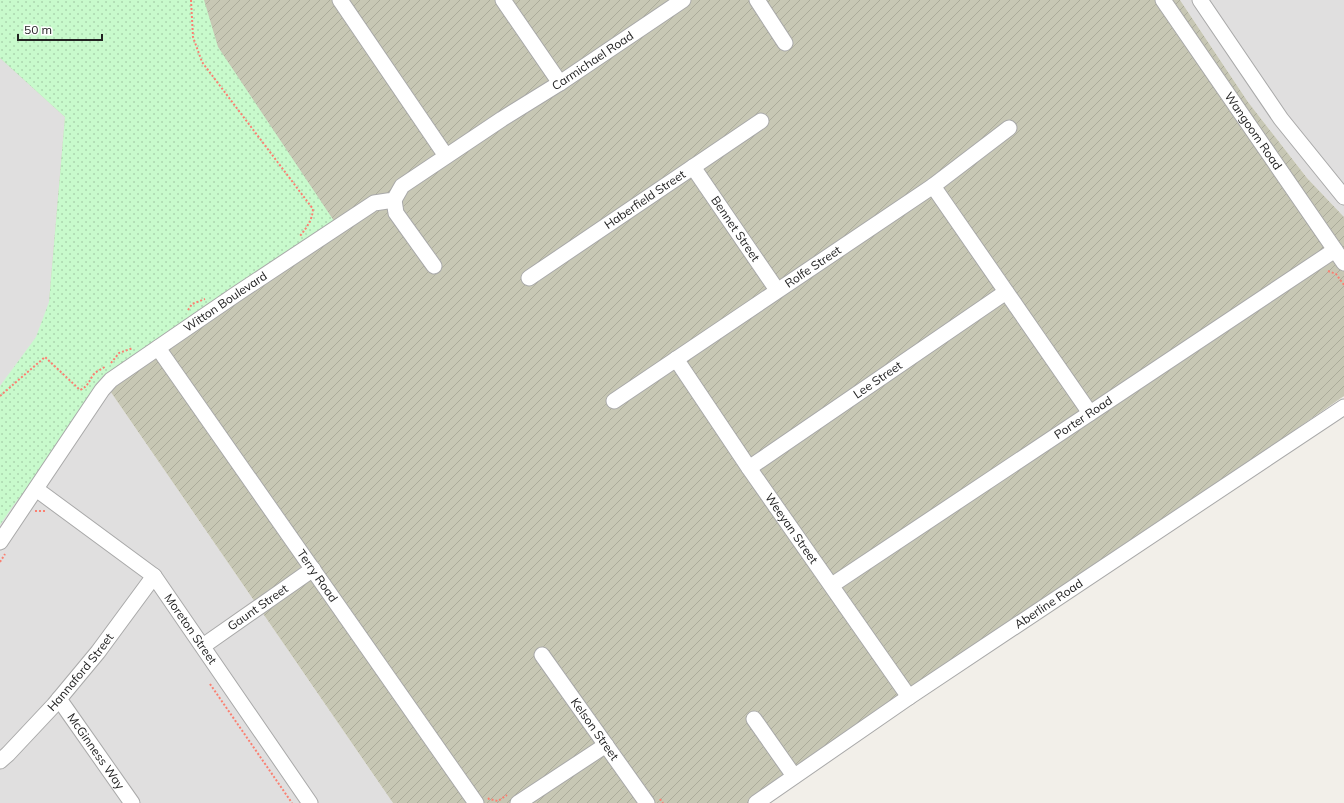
<svg xmlns="http://www.w3.org/2000/svg" width="1344" height="803" font-family="Mulish,sans-serif">
<defs>
<pattern id="construction-furrows" width="10" height="10" patternUnits="userSpaceOnUse"><rect width="10" height="10" fill="#c7c7b4"/><path d="M-1 1l2-2M0 10L10 0M9 11l2-2" fill="none" stroke="#abab9a"/></pattern>
<pattern id="park-dots" width="8" height="8" patternUnits="userSpaceOnUse"><rect width="8" height="8" fill="#c8facc"/><path d="M2 2h.1M6 6h.1" fill="none" stroke="#acd6af" stroke-width="1.8" stroke-linecap="round"/></pattern>
</defs>
<rect width="100%" height="100%" fill="#f2efe9"/>
<!-- residential -->
<path fill="#e0dfdf" d="M 1180,0 L 1344,0 L 1344,217 L 1307,178 L 1248,102 Z
M 0,58 L 65,117 L 49,302 L 393,803 L 0,803 Z"/>
<!-- construction -->
<path fill="url(#construction-furrows)" d="M 0,0 L 1180,0 L 1248,102 L 1307,178 L 1344,217 L 1344,396 L 756,803 L 393,803 L 49,302 L 65,117 L 0,58 Z"/>
<!-- park -->
<path fill="url(#park-dots)" d="M 0,0 L 204,0 L 218,47 L 338,227 L 106,385 L 13,506 L 0,525 L 0,386 L 36,337 L 49,302 L 65,117 L 0,58 Z"/>
<g fill="none" stroke-linecap="round" stroke-linejoin="round">
<!-- minor casing -->
<g stroke="#a9a9a9" stroke-width="17">
<g id="minor">
<path d="M 340,0 L 446,156"/>
<path d="M 503,0 L 560,83"/>
<path d="M 757,0 L 785,43"/>
<path id="s1" d="M 1163,0 L 1344,263"/>
<path d="M 1200,0 L 1281,119 L 1344,197"/>
<path id="s2" d="M 693,167 L 777,290"/>
<path d="M 933,186 L 1090,413"/>
<path d="M 394,200 L 396,213 L 434,266"/>
<path id="s3" d="M 529,278 L 761,121"/>
<path id="s4" d="M 158,348 L 476,803"/>
<path id="s5" d="M 676,359 L 749,468 L 909,697"/>
<path id="s6" d="M 614,401 L 933,186 L 1009,128"/>
<path id="s7" d="M 749,468 L 1006,292"/>
<path id="s8" d="M 36,489 L 154,576 L 310,803"/>
<path id="s9" d="M 0,542 L 102,390 L 111,380 L 235,295 L 374,203 L 394,200 L 402,186 L 502,119 L 560,83 L 683,0"/>
<path id="s10" d="M 832,585 L 1335,250"/>
<path id="s11" d="M 203,646 L 313,569"/>
<path id="s12" d="M 542,655 L 647,803"/>
<path id="s13" d="M 59,699 L 132,803"/>
<path d="M 754,719 L 794,776"/>
<path id="s14" d="M 0,761 L 8,754 L 54,705 L 98,652 L 154,576"/>
<path d="M 518,803 L 606,745"/>
<path id="s15" d="M 756,803 L 909,697 L 1344,407"/>
</g>
</g>
<!-- path -->
<path stroke="#fa8072" stroke-width="2" stroke-dasharray="2 2" stroke-linecap="butt" d="M 191,0 L 193,37 L 202,62 L 313,209 C 312,221 307,227 300,236
M 1328,271 L 1336,274 L 1344,285
M 188,310 L 192,304 L 205,299
M 111,363 L 119,353 L 133,348
M 0,396 L 45,357 L 80,390 C 89,386 89,380 94,374 C 97,371 102,369 106,366
M 35,511 L 45,511
M 0,562 L 5,554
M 210,684 L 292,803
M 488,798 L 489,799 L 498,801 L 507,795
M 660,799 L 663,803"/>
<!-- minor -->
<use href="#minor" stroke="#fff" stroke-width="15"/>
</g>
<g text-anchor="middle" stroke-width="3" stroke-linejoin="round" paint-order="stroke">
<!-- street labels -->
<g font-size="12" fill="#222" stroke="#fff">
<text dy="4" stroke="none"><textPath href="#s9" startOffset="778">Carmichael Road</textPath></text>
<text dy="4" stroke="none"><textPath href="#s1" startOffset="159">Wangoom Road</textPath></text>
<text dy="4" stroke="none"><textPath href="#s3" startOffset="140">Haberfield Street</textPath></text>
<text dy="4" stroke="none"><textPath href="#s2" startOffset="75">Bennet Street</textPath></text>
<text dy="4" stroke="none"><textPath href="#s6" startOffset="240">Rolfe Street</textPath></text>
<text dy="4" stroke="none"><textPath href="#s9" startOffset="335">Witton Boulevard</textPath></text>
<text dy="4" stroke="none"><textPath href="#s7" startOffset="156">Lee Street</textPath></text>
<text dy="4" stroke="none"><textPath href="#s10" startOffset="302">Porter Road</textPath></text>
<text dy="4" stroke="none"><textPath href="#s5" startOffset="205">Weeyan Street</textPath></text>
<text dy="4" stroke="none"><textPath href="#s4" startOffset="278">Terry Road</textPath></text>
<text dy="4" stroke="none"><textPath href="#s15" startOffset="354">Aberline Road</textPath></text>
<text dy="4" stroke="none"><textPath href="#s11" startOffset="67">Gaunt Street</textPath></text>
<text dy="4" stroke="none"><textPath href="#s8" startOffset="211">Moreton Street</textPath></text>
<text dy="4" stroke="none"><textPath href="#s14" startOffset="120">Hannaford Street</textPath></text>
<text dy="4" stroke="none"><textPath href="#s12" startOffset="91">Kelson Street</textPath></text>
<text dy="4" stroke="none"><textPath href="#s13" startOffset="64">McGinness Way</textPath></text>
</g>
</g>
<!-- scale -->
<path d="M18 34v6h84v-6" fill="none" stroke="#222222" stroke-width="2"/>
<text x="24" y="34" font-size="12" fill="#222222" stroke="#ffffff" stroke-width="3" paint-order="stroke">50 m</text>
</svg>
